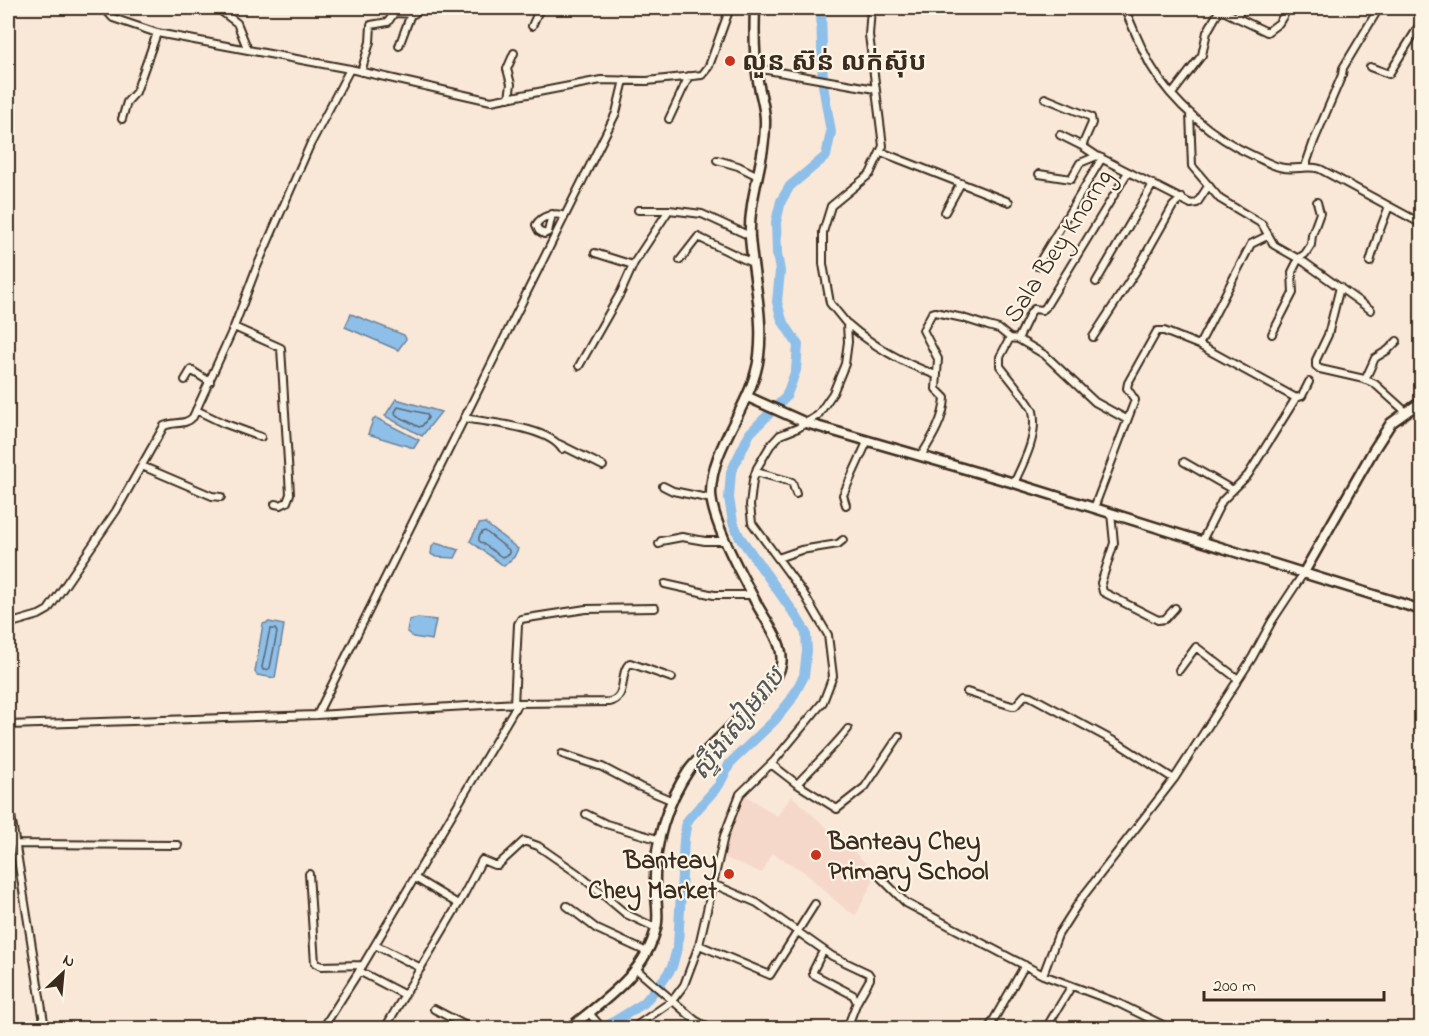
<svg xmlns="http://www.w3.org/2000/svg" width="1429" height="1036" font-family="'Indie Flower','Noto Sans Khmer',sans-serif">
<rect width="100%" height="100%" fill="#f9e8d8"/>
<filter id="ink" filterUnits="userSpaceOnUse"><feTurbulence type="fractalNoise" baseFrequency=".0167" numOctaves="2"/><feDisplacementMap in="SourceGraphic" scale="12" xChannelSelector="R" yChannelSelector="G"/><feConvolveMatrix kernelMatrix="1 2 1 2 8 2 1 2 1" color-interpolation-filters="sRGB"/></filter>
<g filter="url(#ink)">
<!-- built -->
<path fill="#f5d8c9" d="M 745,795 L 777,816 L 792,796 L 877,873 L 856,915 L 846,910 L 803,871 L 772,853 L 762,873 L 723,857 L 727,833 L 736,809 Z"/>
<!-- water -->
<path fill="#8ebfe9" stroke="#6d8398" stroke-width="1.5" d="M 351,314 L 404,335 L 406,339 L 398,350 L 345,327 Z
M 396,399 L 441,412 L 422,436 L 385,416 Z
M 376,418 L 419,440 L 414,448 L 368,434 L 373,420 Z
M 485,523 L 518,549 L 514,557 L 504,566 L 470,541 L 479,524 Z
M 435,543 L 459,550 L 455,558 L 436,557 L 431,554 L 432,546 Z
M 418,618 L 436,620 L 432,640 L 413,637 L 407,632 L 409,620 Z
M 269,622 L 284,625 L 275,678 L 257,675 L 255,672 L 263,624 Z"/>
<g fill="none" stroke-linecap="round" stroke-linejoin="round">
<!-- shore -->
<path stroke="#5c666f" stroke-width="1.5" d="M 398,407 L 427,414 L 428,418 L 422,426 L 419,427 L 396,415 L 395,412 Z
M 485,531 L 509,550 L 509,554 L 502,557 L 479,541 L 479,537 L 482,532 Z
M 270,629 L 275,629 L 277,632 L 270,668 L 267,670 L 263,670 L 262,667 Z"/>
<!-- river -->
<path stroke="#8ebfe9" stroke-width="10" d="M 604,1028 L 644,1003 L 664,979 L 672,967 L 678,945 L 684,839 L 687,821 L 719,785 L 730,763 L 774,721 L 791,700 L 804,676 L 807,651 L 806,633 L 796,616 L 739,536 L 733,522 L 729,498 L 731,472 L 750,433 L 786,397 L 796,370 L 798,345 L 782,320 L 777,302 L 780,271 L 777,254 L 776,222 L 781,201 L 790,186 L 826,156 L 831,132 L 823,85 L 821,8"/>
<!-- street casing -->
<g stroke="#3b2a1e" stroke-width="10">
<path id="street" d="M 104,8 L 113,18 L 157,33 L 248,50
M 217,8 L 237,23 L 248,50 L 350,69 L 491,101 L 601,80 L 647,81 L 702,75 L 709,66 L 730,8
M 1124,8 C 1133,27 1141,48 1151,66 C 1173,104 1214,138 1254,156 C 1263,160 1274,167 1284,168 C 1296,170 1308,165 1320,169 L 1422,224
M 1043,10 L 1046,8
M 1236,18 L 1242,8
M 532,26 L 540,8
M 399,46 L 411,14
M 1370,67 L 1389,74 L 1422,21
M 756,68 L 875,89
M 361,72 L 370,42 L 371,25 L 388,22 L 394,13 L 414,14 L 420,8
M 1172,94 L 1202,55 L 1207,32 L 1219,11 L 1223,11 L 1267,32 L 1279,23 L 1288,8
M 509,98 L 511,84 L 507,69 L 514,53
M 1045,98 L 1091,117 L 1092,123 L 1082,146 L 1097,156 L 1191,204 L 1197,203 L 1209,185
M 1190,113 L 1192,166 L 1220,199 L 1262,224 L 1274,245 L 1304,262 L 1371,310
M 122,119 L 127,102 L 136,92 L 157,33
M 669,119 L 689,76
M 1060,135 L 1082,146
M 881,152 L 1009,202
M 717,160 L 738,166 L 758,176
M 1305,167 L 1314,141 L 1342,75 L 1343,68 L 1379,8
M 1039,174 L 1071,179 L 1080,163 L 1097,156
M 638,210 L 669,210
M 945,212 L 961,183
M 552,214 L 548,232 L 544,234 L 539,231 L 536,225 C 541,216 555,212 564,216
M 595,253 L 633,265
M 680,260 L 698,237 L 752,263
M 1370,262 L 1378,235 L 1389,206
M 1037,266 L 1102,158
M 1096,282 L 1153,184
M 1340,287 L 1328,335 L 1316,360 L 1316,366 L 1320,369 L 1364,379 L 1375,384 L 1405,411
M 848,324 C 874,347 903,363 936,375
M 234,327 L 281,348 L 290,494 L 287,502 L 281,505 L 275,504
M 1272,334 L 1293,293 L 1292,272 L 1299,258 L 1305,254 L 1311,245 L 1312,235 L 1320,213 L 1317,202
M 1093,337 L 1138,268 L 1173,206 L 1182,198
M 1010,338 L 1000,357 L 1000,366 C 1006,374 1031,404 1033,411 C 1038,436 1024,462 1014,483
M 1018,339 L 1031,312 L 1034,309 L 1042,310 L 1045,308 L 1128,172
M 1199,345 L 1251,244 L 1267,236
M 579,366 L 621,292 L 634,263 L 669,210 L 702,214 L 750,236
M 185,380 L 191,370 L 210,382
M 1365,380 L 1375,358 L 1388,350 L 1397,341
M 196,410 L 223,423 L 261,437
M 464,418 C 490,423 548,427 562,449
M 559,444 L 603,466
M 921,456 C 932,438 944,419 945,398 L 936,389 L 938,359 L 923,330 L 932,313 L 935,312 L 963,318 L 988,326 L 999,329 L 1010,338 L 1018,339 L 1030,346 L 1045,355 L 1095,402 L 1126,419
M 1184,462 L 1233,490
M 142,466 L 212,496 L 221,497
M 756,472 L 792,482 L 796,494
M 663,486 L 673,491 L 712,499
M 846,505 L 843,495 L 868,440
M 1094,508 L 1135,400 L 1127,388 L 1128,383 L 1157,331 L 1164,331 L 1199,345 L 1296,398
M 1111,513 L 1114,543 L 1101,583 L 1103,592 L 1158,620 L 1165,619 L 1175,608
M 1202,541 L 1222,501 L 1248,475 L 1296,398 L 1302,396 L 1309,382
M 659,544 L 661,541 L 682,537 L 705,541 L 726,541
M 778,558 L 801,550 L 838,544 L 843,540
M 665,584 L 714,595 L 752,595
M 8,624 L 39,615 L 48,610 L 116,511 L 164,426 C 174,421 185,426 193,417 L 234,327 L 256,269 L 310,145 L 350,69
M 1179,670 L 1196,647 L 1238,679
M 967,692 L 1012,706 L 1015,706 L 1025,695 L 1030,696 L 1121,745 L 1174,779
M 514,704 L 518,624 L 521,619 L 586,609 L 655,608
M 317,715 L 616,113 L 624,80
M 8,725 L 317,715 L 518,703 L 609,702 C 629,698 618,673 630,663 L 672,678
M 562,754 L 602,767 L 640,787 L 673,801
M 771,764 L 797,784 L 837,809 L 865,787 L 899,736
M 797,784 C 814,766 832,749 848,729
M 8,797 L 45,1028
M 586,814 L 606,824 L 657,839
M 15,844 L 178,845
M 309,874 L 315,963 L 321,966 L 363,965
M 415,878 L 458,904
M 881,878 L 906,903 L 1043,975 L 1118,1003 L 1169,1028
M 713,884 L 757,903 L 832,956 L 868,973 L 870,976 L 870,979 L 857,1002 L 847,1028
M 567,906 L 597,929 L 647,952
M 375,945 L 421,968
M 699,945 L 770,975 L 815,904
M 823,951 L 813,971 L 813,974 L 853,995 L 857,1002
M 636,969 L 695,1020 L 709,1028
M 359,971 L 405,995
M 1043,975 L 1058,935 L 1081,899 L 1174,779 L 1252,658 L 1272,621 L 1303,574
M 434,1009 L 470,1028
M 589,1013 L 602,1028
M 323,1028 L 363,965 L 518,703
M 385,1028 L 462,898 L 482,860 L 494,865 L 498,865 L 524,841 L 538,846 L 577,873 L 626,914 L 656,928
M 633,1028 L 672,1001 L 684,985 L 699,945 L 724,836 L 740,794 L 774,761 L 823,702 L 833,676 L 828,635 L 804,594 L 752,523 L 750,505 L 753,480 L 757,468 L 770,446 L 780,435 L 798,428 L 818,415 L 833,393 L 845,364 L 848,342 L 847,324 L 830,303 L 823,264 L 823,232 L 831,206 L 870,174 L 883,146 L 869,35 L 871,8
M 806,1028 L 813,1028
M 989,1028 L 1025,965
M 1046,1028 L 1071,987"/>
</g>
<!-- secondary casing -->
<g stroke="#3b2a1e" stroke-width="13">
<path id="secondary" d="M 748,397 L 806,423 L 1014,483 L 1422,610
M 1303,574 L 1373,451 L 1391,423 L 1422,401
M 570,1028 C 603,1001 646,973 656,928 C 660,914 655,897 655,882 C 654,844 667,802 689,770 C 708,744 777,690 781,665 C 785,645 768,624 759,608 C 745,582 711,521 711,493 C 711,445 753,405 759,356 C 764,316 753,277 750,237 C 748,197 766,160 765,120 C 765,107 760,94 758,81 C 754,56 754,32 755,8"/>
</g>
<!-- street -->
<use href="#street" stroke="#fcf5e5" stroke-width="6"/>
<!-- secondary -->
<use href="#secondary" stroke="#fcf5e5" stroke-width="8"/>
</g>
</g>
<!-- markers -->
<g fill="#c8321e" stroke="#fcf5e5" stroke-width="2">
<circle cx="730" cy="61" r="6"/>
<circle cx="816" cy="855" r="6"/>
<circle cx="729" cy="874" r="6"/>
</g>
<g text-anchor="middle" stroke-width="4.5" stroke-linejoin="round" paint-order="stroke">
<!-- poi labels -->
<g font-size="26" font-weight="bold" fill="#3b2a1e" stroke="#fcf5e5" text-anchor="start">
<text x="742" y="70">លួន ស៊ន់ លក់ស៊ុប</text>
<text x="828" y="849">Banteay Chey<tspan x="828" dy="30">Primary School</tspan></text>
<text x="717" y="868" text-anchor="end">Banteay<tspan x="717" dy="30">Chey Market</tspan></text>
</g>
<!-- street labels -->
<g font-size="26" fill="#3b2a1e" stroke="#fcf5e5">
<text transform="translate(1057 245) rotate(-57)" y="9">Sala Bey Knorng</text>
</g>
<!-- water labels -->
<g font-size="27" font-style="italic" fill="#54575b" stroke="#fcf5e5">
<text transform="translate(737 723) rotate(-52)" y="9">ស្ទឹងសៀមរាប</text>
</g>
</g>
<!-- margin -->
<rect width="1429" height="1036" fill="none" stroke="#fcf5e5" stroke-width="30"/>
<rect x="15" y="15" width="1399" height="1006" fill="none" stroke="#3b2a1e" stroke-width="2" filter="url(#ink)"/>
<!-- north arrow -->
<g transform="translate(63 973) rotate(26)" stroke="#fcf5e5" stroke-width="4.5" paint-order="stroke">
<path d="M0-4.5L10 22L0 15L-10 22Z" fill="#3b2a1e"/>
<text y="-9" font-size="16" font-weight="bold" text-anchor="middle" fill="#3b2a1e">N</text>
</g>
<!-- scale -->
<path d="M1204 991v9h180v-9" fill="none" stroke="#3b2a1e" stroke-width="3"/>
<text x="1213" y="991" font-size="18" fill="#3b2a1e" stroke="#fcf5e5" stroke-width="4.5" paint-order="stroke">200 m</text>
</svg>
